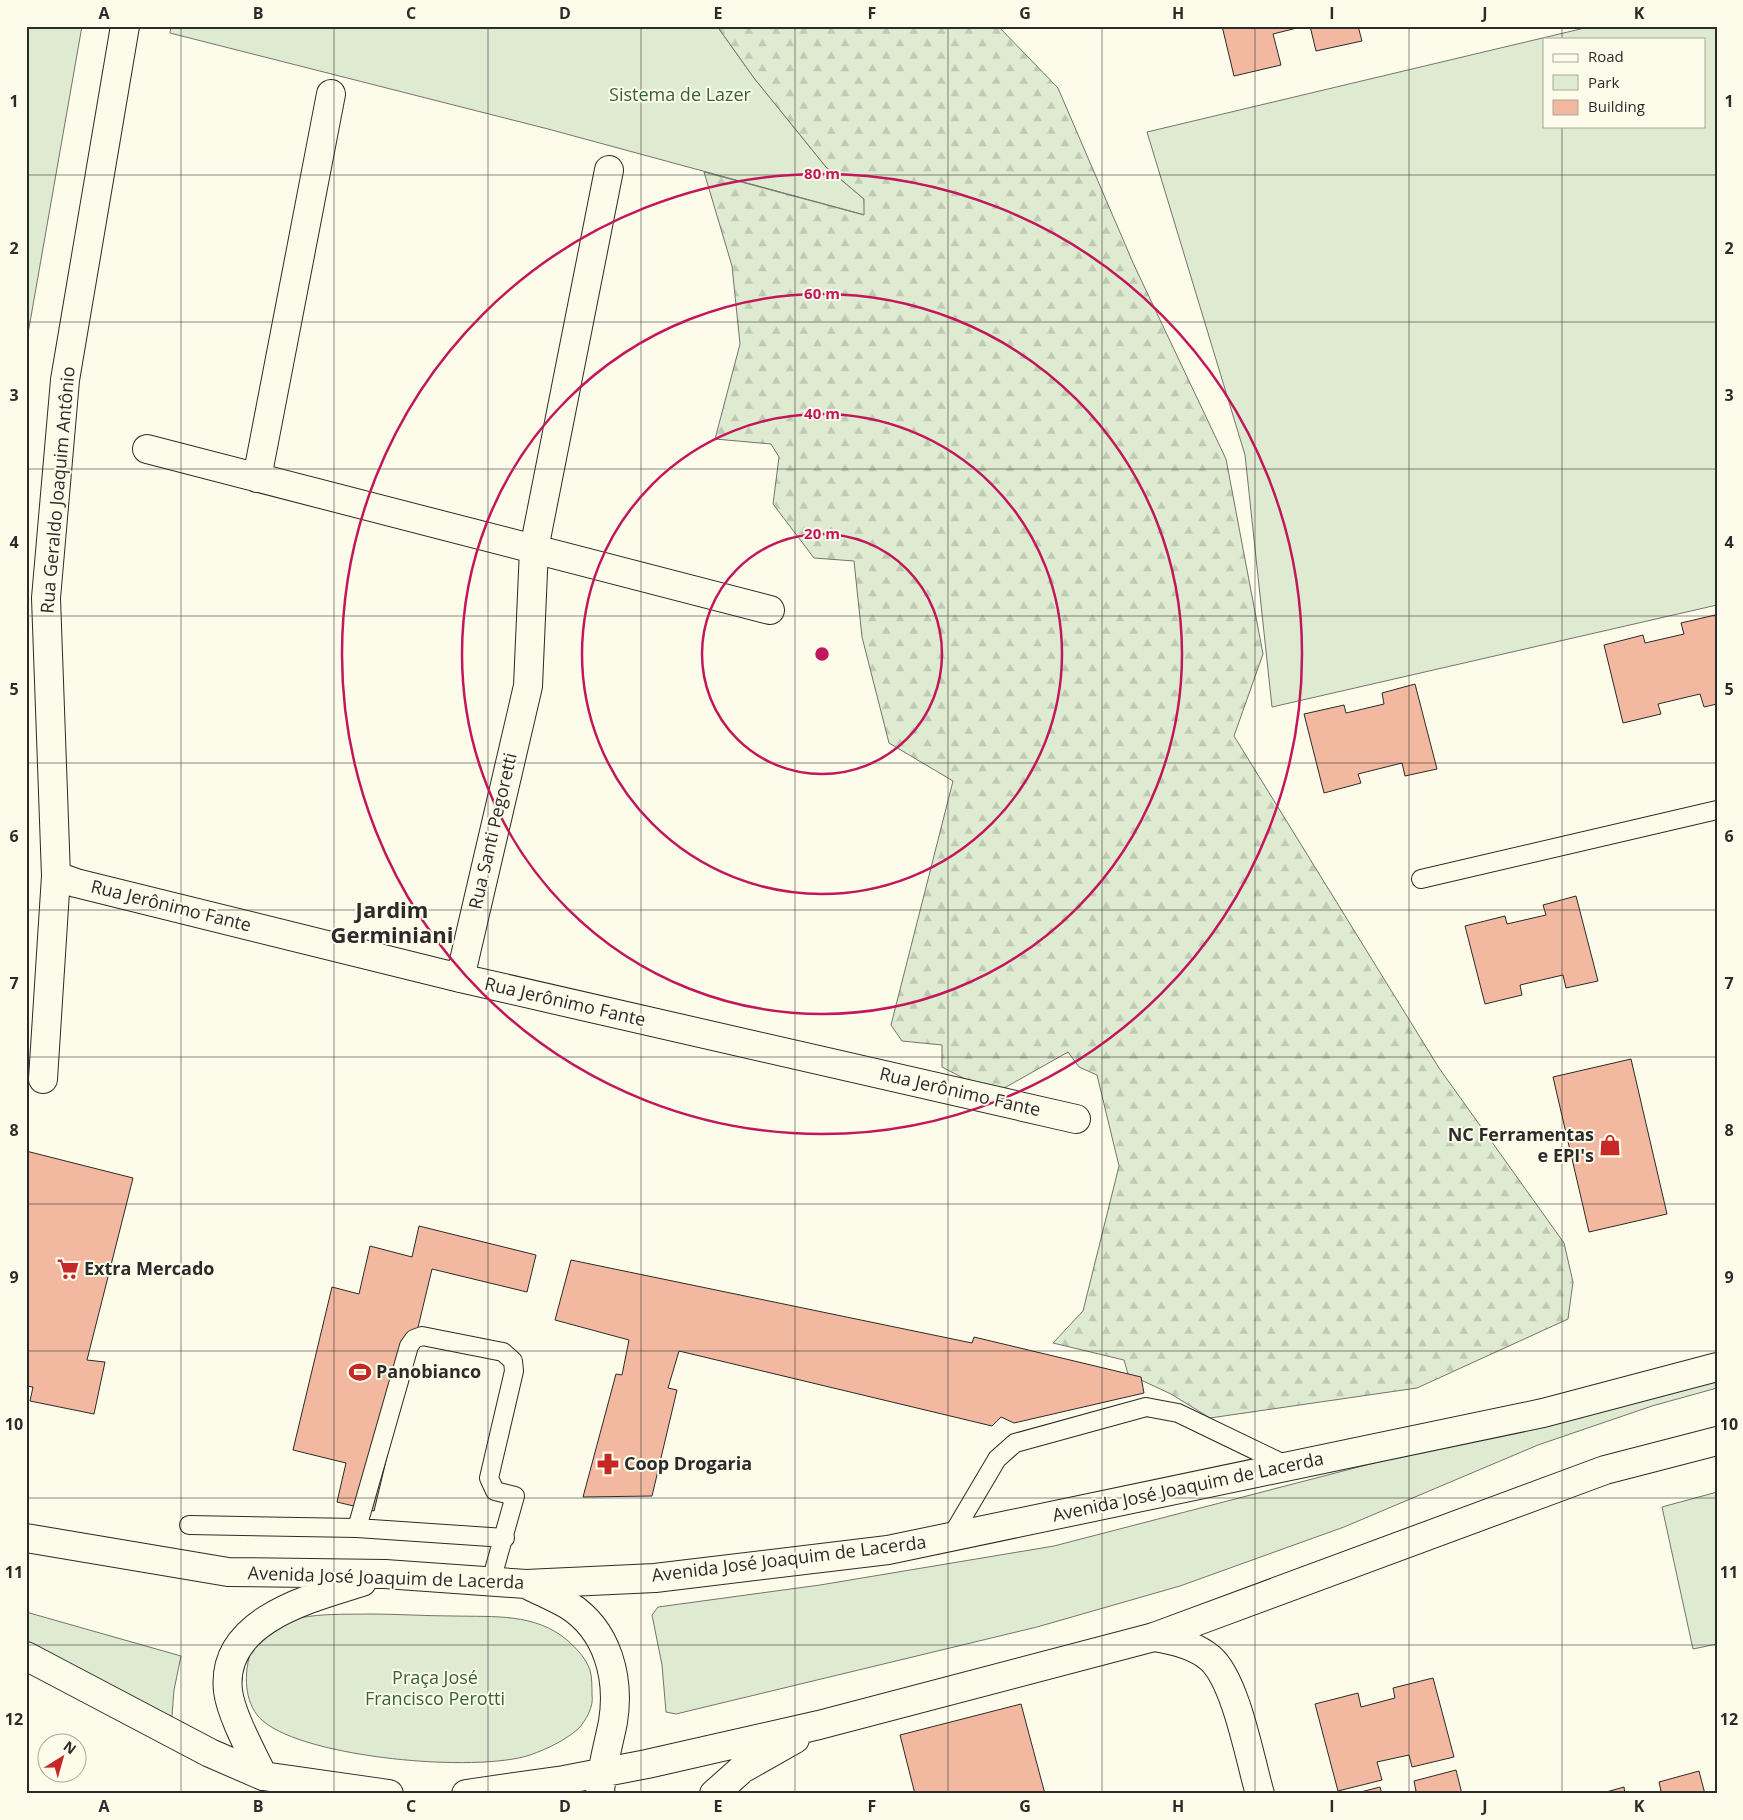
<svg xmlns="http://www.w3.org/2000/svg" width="1743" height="1820" font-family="'Open Sans',sans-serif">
<defs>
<pattern id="forest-firs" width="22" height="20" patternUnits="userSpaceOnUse" patternTransform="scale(1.25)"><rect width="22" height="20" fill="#deebd1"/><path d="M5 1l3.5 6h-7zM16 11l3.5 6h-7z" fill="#bfcab4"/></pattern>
</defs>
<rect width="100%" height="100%" fill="#fdfbea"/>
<!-- green -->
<path fill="#deebd1" stroke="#74746e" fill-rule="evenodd" d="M 26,26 L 82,26 L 26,345 Z
M 171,26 L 717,26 L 754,78 L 826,167 L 864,199 L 865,215 L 548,129 L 170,33 Z
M 1593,26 L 1717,26 L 1717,605 L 1272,707 L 1245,455 L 1147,132 ZM 1544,39 L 1704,39 L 1704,126 L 1544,126 Z
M 1717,1374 L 1717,1388 L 1652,1406 L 1538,1445 L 1344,1527 L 1180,1586 L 1037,1627 L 676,1714 L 666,1712 L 662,1665 L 652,1615 L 658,1607 L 820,1585 L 1054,1546 Z
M 1717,1492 L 1717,1644 L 1693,1649 L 1662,1507 Z
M 26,1612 L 181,1656 L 174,1690 L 171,1728 L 26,1648 Z
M 370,1614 C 398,1614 426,1616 454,1616 C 494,1617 535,1613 567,1640 C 577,1649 585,1657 590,1670 C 592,1677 592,1687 592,1695 C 594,1706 586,1721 578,1729 C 564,1741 547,1749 530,1755 C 476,1773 306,1758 263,1721 C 245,1706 244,1678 249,1658 C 262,1609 330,1615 370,1614 Z"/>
<!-- forest -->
<path fill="url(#forest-firs)" stroke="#74746e" d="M 717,26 L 998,26 L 1058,88 L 1134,265 L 1226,459 L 1263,654 L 1234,736 L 1439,1068 L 1564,1243 L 1573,1282 L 1568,1319 L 1417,1388 L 1210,1418 L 1171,1394 L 1128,1374 L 1124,1360 L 1053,1343 L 1083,1311 L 1119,1166 L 1097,1075 L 1079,1067 L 1068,1052 L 999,1091 L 967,1080 L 942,1067 L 942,1045 L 902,1041 L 891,1025 L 953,781 L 889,743 L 862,637 L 854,561 L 814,558 L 773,504 L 779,457 L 771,444 L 715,439 L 740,344 L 732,266 L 704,172 L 864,215 L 864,199 L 826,167 L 754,78 Z"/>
<!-- building -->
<path fill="#f2b8a0" stroke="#2b2b2b" d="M 1222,26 L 1305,26 L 1273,34 L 1281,65 L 1234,76 Z
M 1310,26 L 1358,26 L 1362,41 L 1316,51 Z
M 1715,615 L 1717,623 L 1717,704 L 1704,707 L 1700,694 L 1658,704 L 1661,714 L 1623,723 L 1604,645 L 1643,635 L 1645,643 L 1684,634 L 1681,623 Z
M 1415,684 L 1437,769 L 1405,776 L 1402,763 L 1358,774 L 1361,783 L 1324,793 L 1304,714 L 1344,705 L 1346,713 L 1384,704 L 1382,693 Z
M 1576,896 L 1598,981 L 1566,988 L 1563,975 L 1520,985 L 1522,995 L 1485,1004 L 1465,926 L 1505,916 L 1507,924 L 1546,915 L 1543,905 Z
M 1631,1059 L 1667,1214 L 1589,1232 L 1553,1077 Z
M 26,1151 L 133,1178 L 87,1360 L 105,1362 L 94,1414 L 30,1401 L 33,1387 L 26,1386 Z
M 419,1226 L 536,1255 L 527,1292 L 432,1269 L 374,1511 L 337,1502 L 346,1463 L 293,1450 L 332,1287 L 359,1294 L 370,1246 L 412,1257 Z
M 571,1260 L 972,1343 L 974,1337 L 1141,1377 L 1144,1393 L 1014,1423 L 1001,1417 L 992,1426 L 679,1351 L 668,1388 L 677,1390 L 652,1496 L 583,1497 L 616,1374 L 622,1375 L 629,1340 L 555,1320 Z
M 1433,1678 L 1454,1757 L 1412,1767 L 1409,1755 L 1377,1762 L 1382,1780 L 1338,1791 L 1315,1704 L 1358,1693 L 1361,1707 L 1395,1698 L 1393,1688 Z
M 1021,1704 L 1045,1794 L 915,1794 L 900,1735 Z
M 1456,1770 L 1462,1794 L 1407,1794 L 1416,1791 L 1414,1781 Z
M 1699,1771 L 1705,1794 L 1652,1794 L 1661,1791 L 1659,1782 Z
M 1380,1787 L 1382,1794 L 1353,1794 Z
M 1624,1787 L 1625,1794 L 1599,1794 Z"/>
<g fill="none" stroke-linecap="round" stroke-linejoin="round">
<!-- lane casing -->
<g stroke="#2b2b2b" stroke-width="20">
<path id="lane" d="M 1421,879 L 1717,810
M 189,1525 L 357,1528 L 505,1538
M 357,1528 L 409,1346 L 414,1339 L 422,1336 L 503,1352 L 513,1361 L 514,1371 L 489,1478 L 495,1491 L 515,1496 L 491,1581
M 951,1537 L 997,1459 L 1015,1443 L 1146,1407 L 1178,1413 L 1288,1466"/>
</g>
<!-- street casing -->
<g stroke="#2b2b2b" stroke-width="30">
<path id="street" d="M 147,449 L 770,610
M 257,478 L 331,94
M 56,876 L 76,883 L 460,978 L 1076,1119
M 460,978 L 528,686 L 534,549 L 609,170
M 43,1079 L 56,876 L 46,598 L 65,380 L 125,26
M 1154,1637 C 1173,1640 1195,1645 1210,1658 C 1236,1680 1250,1760 1260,1794"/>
</g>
<!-- secondary casing -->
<g stroke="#2b2b2b" stroke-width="30">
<path id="secondary" d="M 26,1538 L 228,1572 L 385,1574 L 526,1584 L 655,1578 L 888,1550 L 1543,1413 L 1717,1367
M 530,1586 C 542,1592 556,1598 568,1605 C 608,1630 620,1678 613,1722 C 608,1747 601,1769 600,1794
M 26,1656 L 210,1753 L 263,1776 L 389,1794
M 263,1776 C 252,1753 231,1715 228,1691 C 220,1620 311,1598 362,1582
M 466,1794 L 564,1780 L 647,1764 L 819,1725 L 1154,1637 L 1605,1470 L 1717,1441
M 714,1794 L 742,1769 L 795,1739"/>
</g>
<!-- lane -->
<use href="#lane" stroke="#fdfbea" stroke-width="18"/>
<!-- street -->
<use href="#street" stroke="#fdfbea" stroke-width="28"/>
<!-- secondary -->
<use href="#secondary" stroke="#fdfbea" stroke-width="28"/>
</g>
<!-- grid -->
<path fill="none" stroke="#2b2b2b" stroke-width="1" stroke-opacity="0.55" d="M 181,26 L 181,1794M 334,26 L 334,1794M 488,26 L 488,1794M 641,26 L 641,1794M 795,26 L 795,1794M 948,26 L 948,1794M 1102,26 L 1102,1794M 1255,26 L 1255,1794M 1409,26 L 1409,1794M 1562,26 L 1562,39M 1562,126 L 1562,1794M 26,175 L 1717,175M 26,322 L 1717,322M 26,469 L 1717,469M 26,616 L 1717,616M 26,763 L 1717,763M 26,910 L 1717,910M 26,1057 L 1717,1057M 26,1204 L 1717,1204M 26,1351 L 1717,1351M 26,1498 L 1717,1498M 26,1645 L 1717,1645"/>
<!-- distance rings -->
<g fill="none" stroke="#c2185b" stroke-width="2.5">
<circle cx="822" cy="654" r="120"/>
<circle cx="822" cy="654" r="240"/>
<circle cx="822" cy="654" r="360"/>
<circle cx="822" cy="654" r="480"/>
</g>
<!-- icons -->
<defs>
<g id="shop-bare" transform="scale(1.725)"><path d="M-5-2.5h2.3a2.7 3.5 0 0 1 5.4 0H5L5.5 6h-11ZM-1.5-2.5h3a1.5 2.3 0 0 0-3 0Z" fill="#c62828" stroke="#fdfbea" stroke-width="2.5" paint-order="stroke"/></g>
<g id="supermarket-bare" transform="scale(1.725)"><path d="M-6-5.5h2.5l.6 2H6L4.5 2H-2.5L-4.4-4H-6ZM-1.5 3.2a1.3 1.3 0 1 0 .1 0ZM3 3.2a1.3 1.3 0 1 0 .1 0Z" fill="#c62828" stroke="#fdfbea" stroke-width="2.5" paint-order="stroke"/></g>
<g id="stadium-bare" transform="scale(1.725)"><path d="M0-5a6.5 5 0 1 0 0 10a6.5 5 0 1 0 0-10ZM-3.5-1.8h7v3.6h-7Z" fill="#c62828" stroke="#fdfbea" stroke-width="2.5" paint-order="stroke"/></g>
<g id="pharmacy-bare" transform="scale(1.725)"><path d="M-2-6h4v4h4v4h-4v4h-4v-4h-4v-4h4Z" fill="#c62828" stroke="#fdfbea" stroke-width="2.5" paint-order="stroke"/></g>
</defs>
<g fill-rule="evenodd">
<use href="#shop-bare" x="1610" y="1145"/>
<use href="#supermarket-bare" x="68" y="1269"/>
<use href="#stadium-bare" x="360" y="1372"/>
<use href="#pharmacy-bare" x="608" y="1464"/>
</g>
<g text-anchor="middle" stroke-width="4" stroke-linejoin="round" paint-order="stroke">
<!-- park labels -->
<g font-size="18" fill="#34623c" stroke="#fdfbea">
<text x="680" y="101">Sistema de Lazer</text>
<text x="435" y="1684">Praça José<tspan x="435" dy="21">Francisco Perotti</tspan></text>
</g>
<!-- street labels -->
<g font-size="18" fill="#2b2b2b" stroke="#fdfbea">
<text transform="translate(58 490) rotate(-85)" y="6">Rua Geraldo Joaquim Antônio</text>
<text transform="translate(493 831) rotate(-77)" y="6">Rua Santi Pegoretti</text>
<text transform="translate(171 906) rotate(14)" y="6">Rua Jerônimo Fante</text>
<text transform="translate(565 1002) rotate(13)" y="6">Rua Jerônimo Fante</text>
<text transform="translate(960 1092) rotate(13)" y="6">Rua Jerônimo Fante</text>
<text transform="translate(1188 1487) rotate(-12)" y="6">Avenida José Joaquim de Lacerda</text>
<text transform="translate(789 1559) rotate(-7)" y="6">Avenida José Joaquim de Lacerda</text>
<text transform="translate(386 1578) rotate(2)" y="6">Avenida José Joaquim de Lacerda</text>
</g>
<!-- poi labels -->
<g font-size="18" font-weight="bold" fill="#2b2b2b" stroke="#fdfbea" text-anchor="start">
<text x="1594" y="1141" text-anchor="end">NC Ferramentas<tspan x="1594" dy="21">e EPI's</tspan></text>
<text x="84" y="1275">Extra Mercado</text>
<text x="376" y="1378">Panobianco</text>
<text x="624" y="1470">Coop Drogaria</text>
</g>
<!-- district labels -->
<g font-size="22" font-weight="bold" fill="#2b2b2b" stroke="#fdfbea">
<text x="392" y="918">Jardim<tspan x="392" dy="25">Germiniani</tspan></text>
</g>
</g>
<circle cx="822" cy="654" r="8" fill="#c2185b" stroke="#fdfbea" stroke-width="2.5"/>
<g font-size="15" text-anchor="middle" font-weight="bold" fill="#c2185b" stroke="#fdfbea" stroke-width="4" stroke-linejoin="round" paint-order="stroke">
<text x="822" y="179">80 m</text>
<text x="822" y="299">60 m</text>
<text x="822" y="419">40 m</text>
<text x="822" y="539">20 m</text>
</g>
<!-- border -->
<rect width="1743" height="1820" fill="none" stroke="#fdfbea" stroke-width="55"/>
<!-- legend -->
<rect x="1543" y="38" width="162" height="90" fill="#fdfbea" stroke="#a9a89e"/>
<rect x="1553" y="54" width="25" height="8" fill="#fdfbea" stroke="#a9a89e"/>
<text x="1588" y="62" font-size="15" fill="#2b2b2b">Road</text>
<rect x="1553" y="75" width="25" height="15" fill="#deebd1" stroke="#a9a89e"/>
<text x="1588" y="88" font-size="15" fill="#2b2b2b">Park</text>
<rect x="1553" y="100" width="25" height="15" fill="#f2b8a0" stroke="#a9a89e"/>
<text x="1588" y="112" font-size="15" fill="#2b2b2b">Building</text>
<!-- north arrow -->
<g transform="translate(62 1758) rotate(37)"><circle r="24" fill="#fdfbea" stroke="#a9a89e"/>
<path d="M0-4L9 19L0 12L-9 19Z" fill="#c62828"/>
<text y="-8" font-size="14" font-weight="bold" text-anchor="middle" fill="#2b2b2b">N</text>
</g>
<rect x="28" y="28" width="1688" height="1764" fill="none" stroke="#2b2b2b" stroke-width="2"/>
<g font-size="16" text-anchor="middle" font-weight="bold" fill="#2b2b2b">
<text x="104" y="19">A</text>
<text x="258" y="19">B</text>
<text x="411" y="19">C</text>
<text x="565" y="19">D</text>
<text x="718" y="19">E</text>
<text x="872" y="19">F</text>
<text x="1025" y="19">G</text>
<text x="1178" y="19">H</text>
<text x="1332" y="19">I</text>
<text x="1485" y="19">J</text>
<text x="1639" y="19">K</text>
<text x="14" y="107">1</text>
<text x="1729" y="107">1</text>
<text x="14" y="254">2</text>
<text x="1729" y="254">2</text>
<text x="14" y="401">3</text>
<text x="1729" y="401">3</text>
<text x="14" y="548">4</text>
<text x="1729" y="548">4</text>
<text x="14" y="695">5</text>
<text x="1729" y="695">5</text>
<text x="14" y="842">6</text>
<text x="1729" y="842">6</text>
<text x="14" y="989">7</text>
<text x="1729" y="989">7</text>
<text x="14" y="1136">8</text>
<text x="1729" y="1136">8</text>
<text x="14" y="1283">9</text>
<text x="1729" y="1283">9</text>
<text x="14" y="1430">10</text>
<text x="1729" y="1430">10</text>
<text x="14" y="1578">11</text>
<text x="1729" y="1578">11</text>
<text x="14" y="1725">12</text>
<text x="1729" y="1725">12</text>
<text x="104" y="1812">A</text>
<text x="258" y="1812">B</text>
<text x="411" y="1812">C</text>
<text x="565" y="1812">D</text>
<text x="718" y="1812">E</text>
<text x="872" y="1812">F</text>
<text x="1025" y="1812">G</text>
<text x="1178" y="1812">H</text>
<text x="1332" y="1812">I</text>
<text x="1485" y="1812">J</text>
<text x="1639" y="1812">K</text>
</g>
</svg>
